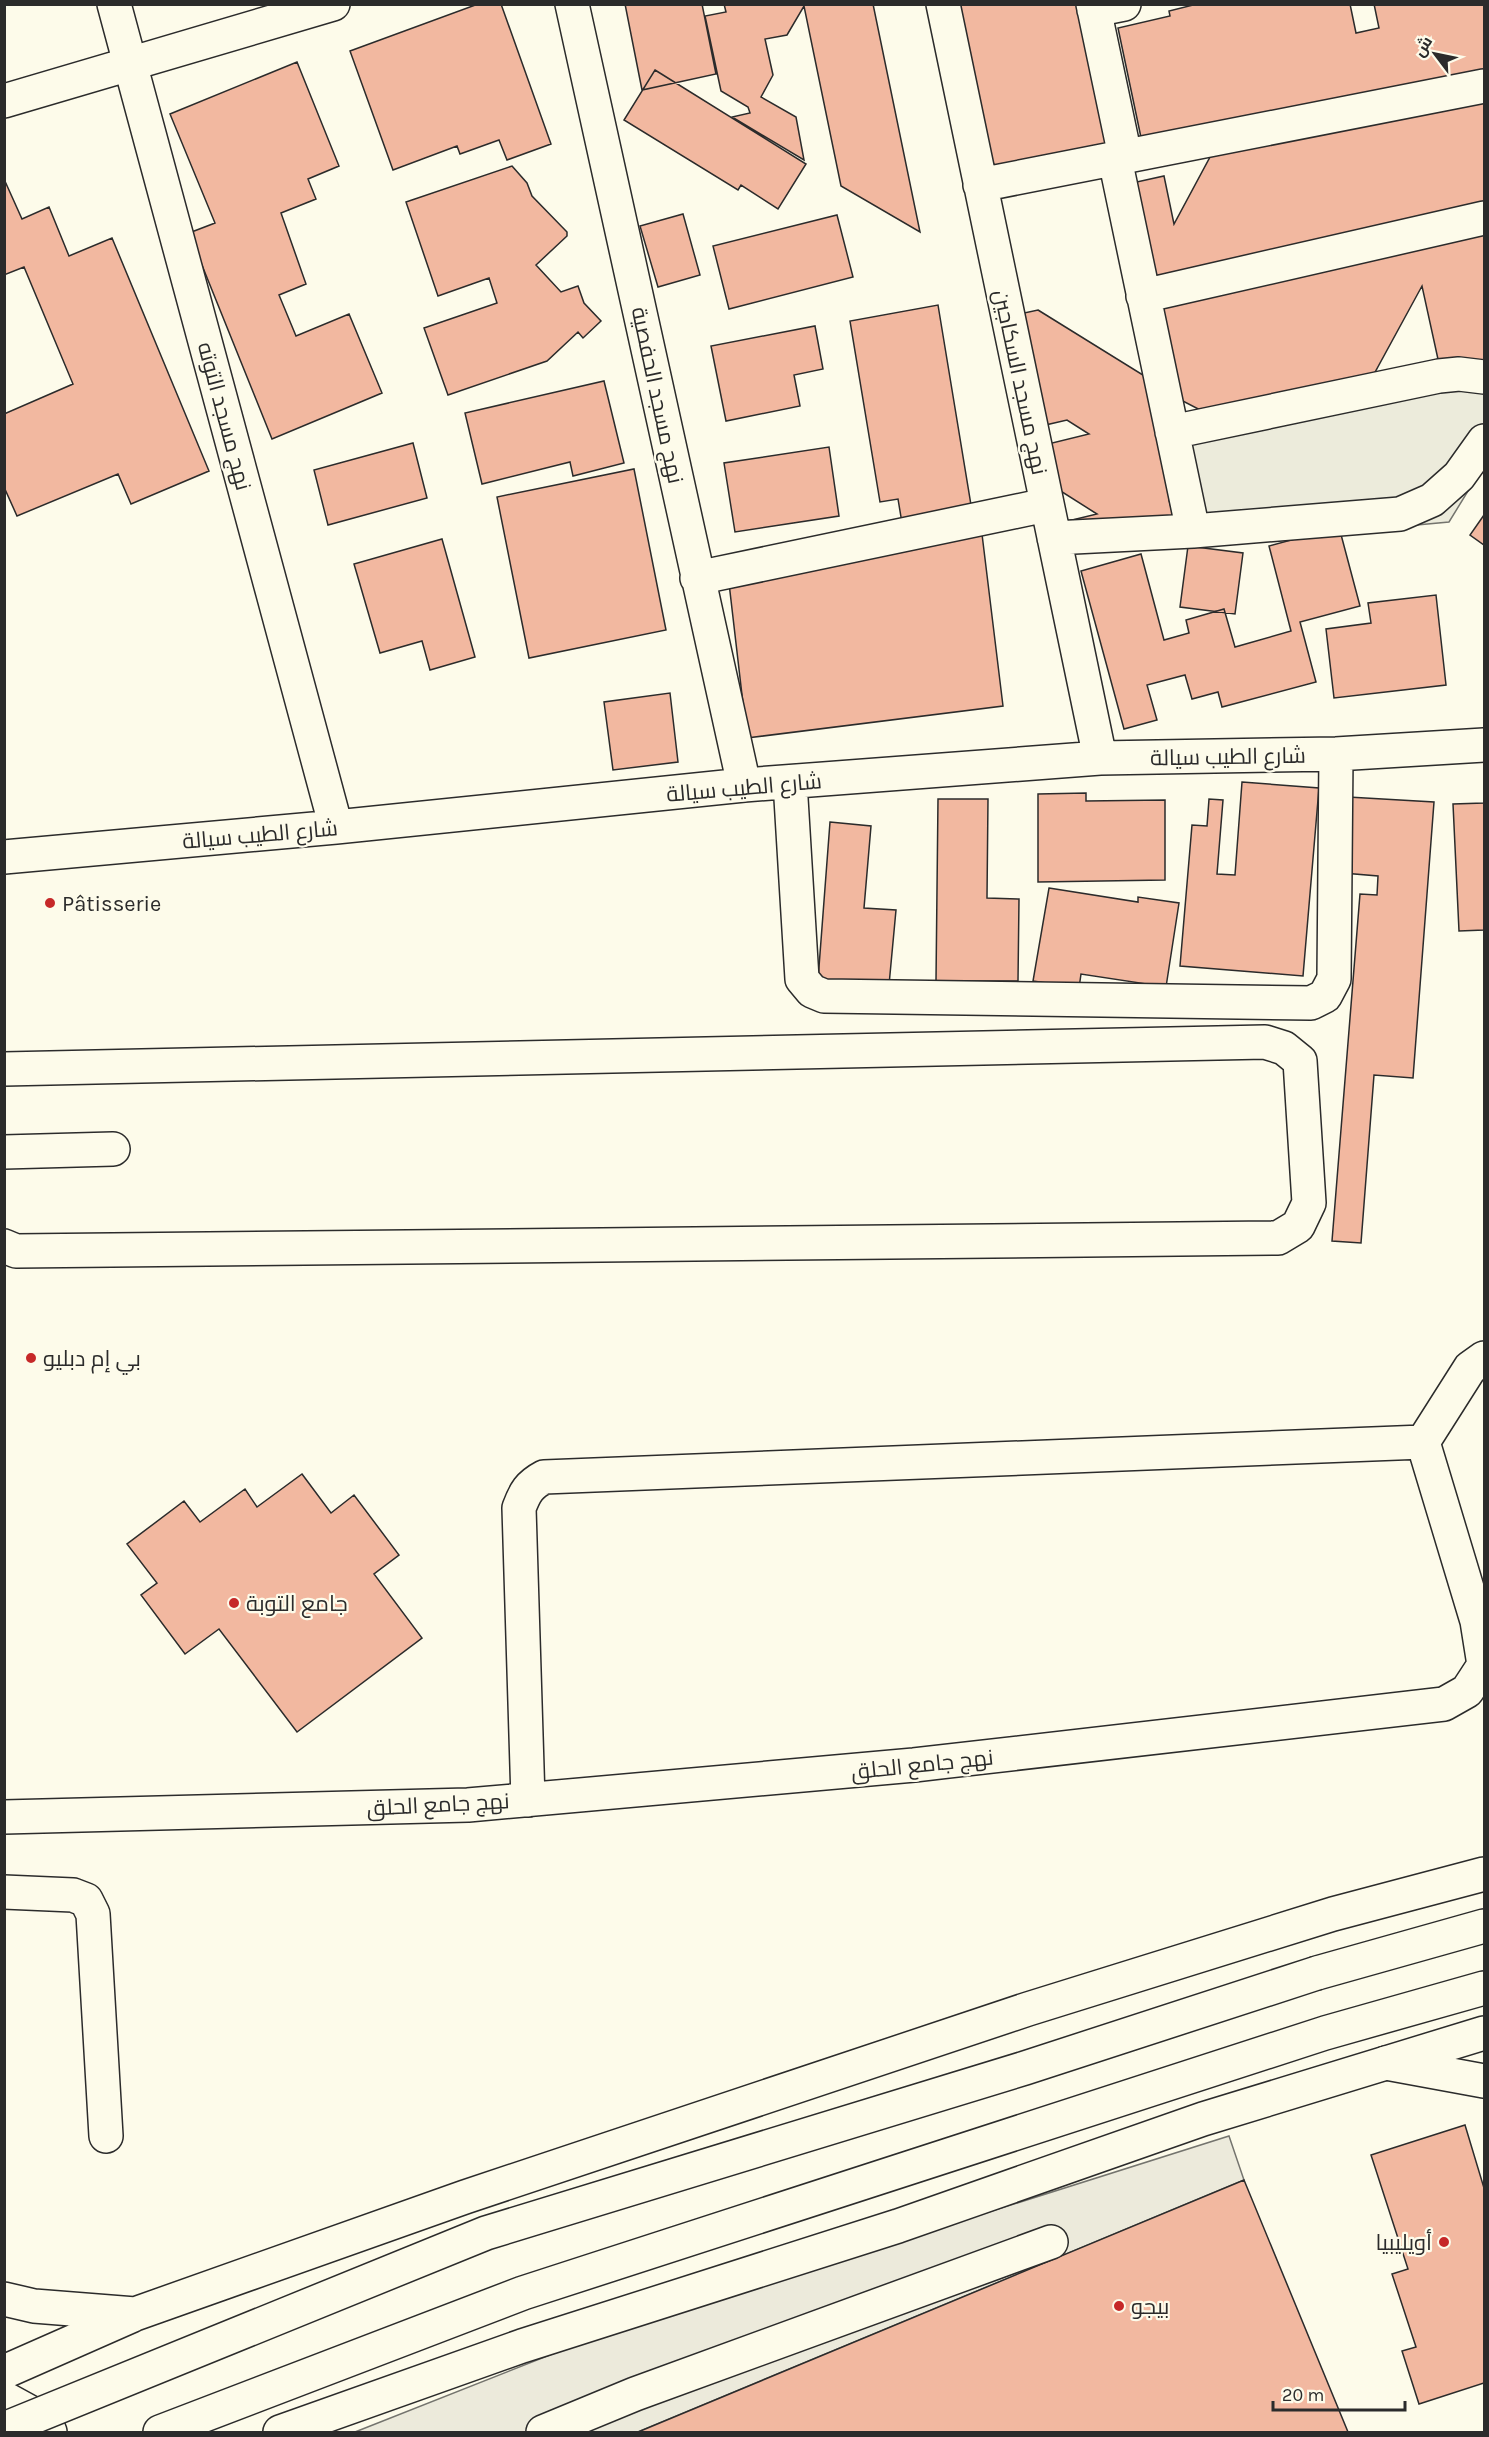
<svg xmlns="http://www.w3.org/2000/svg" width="1489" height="2437" font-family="Karla,Cairo,sans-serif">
<rect width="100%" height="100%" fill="#fdfbea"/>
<!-- green -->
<path fill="#ecebdb" stroke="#74746e" stroke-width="1.5" d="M 1484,350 L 1484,465 L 1449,522 L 1187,546 L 1157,425 Z"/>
<!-- parking -->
<path fill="#eceadb" stroke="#74746e" stroke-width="1.5" d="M 1229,2136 L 1244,2180 L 638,2432 L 355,2432 L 603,2334 Z"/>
<!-- building -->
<path fill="#f2b8a0" stroke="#2b2b2b" stroke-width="1.5" d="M 478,4 L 501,4 L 551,144 L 507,160 L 499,140 L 460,154 L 457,146 L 393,170 L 350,51 Z
M 625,4 L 702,4 L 716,74 L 642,90 Z
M 724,4 L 873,4 L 920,232 L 841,186 L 804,6 L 787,35 L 765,39 L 773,75 L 761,97 L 796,117 L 804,160 L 732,117 L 750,113 L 748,107 L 721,91 L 705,16 L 726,12 Z
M 951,4 L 1090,4 L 1118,142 L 985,171 Z
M 1197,4 L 1350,4 L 1356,33 L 1379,28 L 1374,4 L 1484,4 L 1484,373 L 1443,382 L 1422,286 L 1362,396 L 1231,426 L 1177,398 L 1132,183 L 1164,176 L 1174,224 L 1225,129 L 1143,147 L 1118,28 L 1170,16 L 1169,11 Z
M 297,62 L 339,166 L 308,179 L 316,199 L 281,213 L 306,284 L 279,295 L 296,336 L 349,314 L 382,393 L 272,439 L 189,233 L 215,223 L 170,114 Z
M 655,70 L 806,164 L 778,209 L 741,185 L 738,190 L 624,120 Z
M 512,166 L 527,183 L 532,196 L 567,232 L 567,236 L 536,265 L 561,292 L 578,286 L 584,303 L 601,321 L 583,338 L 578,332 L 547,361 L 448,395 L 424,328 L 497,303 L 489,278 L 438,296 L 406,202 Z
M 4,179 L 22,219 L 49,207 L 69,256 L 112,238 L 209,471 L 131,504 L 118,474 L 17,516 L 4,487 L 4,414 L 73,384 L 24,267 L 4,275 Z
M 683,214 L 700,275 L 658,287 L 640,226 Z
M 837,215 L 853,277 L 729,309 L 713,246 Z
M 938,305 L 972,511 L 902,523 L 898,499 L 880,502 L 850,321 Z
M 1038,310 L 1151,380 L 1176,489 L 1169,500 L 1176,526 L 1068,521 L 1097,514 L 1059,490 L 1048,444 L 1089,434 L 1067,420 L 1041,426 L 1015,315 Z
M 815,326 L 823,369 L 794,375 L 800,406 L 726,421 L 711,346 Z
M 604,381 L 624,463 L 573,476 L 570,462 L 482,484 L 465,413 Z
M 413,443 L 427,498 L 328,525 L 314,470 Z
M 829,447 L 839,516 L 735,532 L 724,463 Z
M 634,469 L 666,630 L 529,658 L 497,497 Z
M 1484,515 L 1484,545 L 1470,535 Z
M 981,526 L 1003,706 L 747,738 L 729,583 Z
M 1339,527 L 1360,606 L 1300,622 L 1316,682 L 1222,707 L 1218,692 L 1192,699 L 1185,675 L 1147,685 L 1157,720 L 1124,729 L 1081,571 L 1141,554 L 1164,640 L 1189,633 L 1186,620 L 1224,609 L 1235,647 L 1291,631 L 1269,546 Z
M 442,539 L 475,657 L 430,670 L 422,641 L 380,653 L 354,564 Z
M 1188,546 L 1243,553 L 1235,614 L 1180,607 Z
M 1436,595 L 1446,685 L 1334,698 L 1326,629 L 1371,623 L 1368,603 Z
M 670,693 L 678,762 L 613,770 L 604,702 Z
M 1242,782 L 1319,788 L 1303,976 L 1180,966 L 1192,825 L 1207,826 L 1209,799 L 1223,800 L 1217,874 L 1235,875 Z
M 1086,793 L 1086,801 L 1165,800 L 1165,880 L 1038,882 L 1038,794 Z
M 1348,797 L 1434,802 L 1413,1078 L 1374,1075 L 1361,1243 L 1332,1241 L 1360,894 L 1377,895 L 1378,876 L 1343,873 Z
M 1484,797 L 1484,930 L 1459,931 L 1453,804 L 1484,803 Z
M 938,799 L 988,799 L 987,898 L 1019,899 L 1018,981 L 936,981 Z
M 830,822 L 871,826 L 864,908 L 896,910 L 889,985 L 818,980 Z
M 1049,888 L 1138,902 L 1138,897 L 1179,903 L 1166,987 L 1081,974 L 1079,988 L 1033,981 Z
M 302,1474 L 331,1513 L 354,1495 L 399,1555 L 374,1574 L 422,1638 L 297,1732 L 219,1629 L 185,1654 L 141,1595 L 157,1583 L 127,1544 L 184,1501 L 200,1522 L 245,1489 L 257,1507 Z
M 1465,2125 L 1484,2188 L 1484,2383 L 1419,2404 L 1402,2351 L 1416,2347 L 1392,2274 L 1408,2269 L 1371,2155 Z
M 1244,2180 L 1348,2432 L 638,2432 Z"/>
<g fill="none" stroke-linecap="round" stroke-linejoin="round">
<!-- minor casing -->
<g stroke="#2b2b2b" stroke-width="36">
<path id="minor" d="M 114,4 L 336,827
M 572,4 L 744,785
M 943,4 L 1100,758
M 1093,4 L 1125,156
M 1094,10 L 1124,4
M 4,101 L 333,4
M 1115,159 L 1193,531
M 980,185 L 1484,86
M 1143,296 L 1484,218
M 1172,432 L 1439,376 L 1459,374 L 1484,377
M 1054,538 L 1193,531 L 1400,514 L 1432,500 L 1459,476 L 1484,441
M 697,578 L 1046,505
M 790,782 L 802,979 L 812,991 L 824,996 L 1311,1003 L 1325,996 L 1334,979 L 1336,754
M 4,857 L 336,827 L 744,785 L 1100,758 L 1336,754 L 1484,745
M 4,1069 L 1265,1042 L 1284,1048 L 1300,1061 L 1309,1203 L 1298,1226 L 1278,1238 L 16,1251 L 4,1246
M 4,1152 L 113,1149
M 528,1800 L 519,1508 C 525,1492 529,1485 544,1477 L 1423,1442
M 4,1817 L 468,1805 L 914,1765 L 1444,1704 L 1467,1691 L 1484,1665 L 1477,1621 L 1423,1442 L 1470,1368 L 1484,1358
M 4,1892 L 73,1895 L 86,1900 L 93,1914 L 106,2136
M 1386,2063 L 1484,2081
M 4,2398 L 35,2415 L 50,2432
M 543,2432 L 635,2394 L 1051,2242"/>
</g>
<!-- highway casing -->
<g stroke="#2b2b2b" stroke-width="36">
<path id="highway" d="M 1317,1973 L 1484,1926
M 4,2299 L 34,2306 L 135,2314 L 465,2197 L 1028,2009 L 1333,1914 L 1484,1874
M 4,2372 L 131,2316
M 160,2432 L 523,2293 L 1325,2033 L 1484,1988
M 280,2432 L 522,2346 L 898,2226 L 1203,2119 L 1484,2033"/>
</g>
<!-- minor -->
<use href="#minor" stroke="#fdfbea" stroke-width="33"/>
<!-- highway -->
<use href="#highway" stroke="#fdfbea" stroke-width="33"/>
<!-- highway-bridge casing -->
<g stroke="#2b2b2b" stroke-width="36" stroke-linecap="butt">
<path id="highway-bridge" d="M 4,2429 L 486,2233 L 1025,2068 L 1317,1973"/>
</g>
<!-- highway-bridge -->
<use href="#highway-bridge" stroke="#fdfbea" stroke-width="33"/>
</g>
<!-- markers -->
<g fill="#c62828" stroke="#fdfbea" stroke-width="2">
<circle cx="50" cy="903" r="6"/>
<circle cx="31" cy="1358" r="6"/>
<circle cx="234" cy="1603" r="6"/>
<circle cx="1444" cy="2242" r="6"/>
<circle cx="1119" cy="2306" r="6"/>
</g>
<g text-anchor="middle" stroke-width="4.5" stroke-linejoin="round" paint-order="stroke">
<!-- street labels -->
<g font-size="22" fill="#2b2b2b" stroke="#fdfbea">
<text transform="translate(1021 382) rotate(78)" y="8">نهج مسجد السكاجين</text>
<text transform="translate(658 395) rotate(78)" y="8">نهج مسجد الحفصية</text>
<text transform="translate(225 416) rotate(75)" y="8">نهج مسجد التوته</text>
<text transform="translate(1228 756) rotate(-1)" y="8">شارع الطيب سيالة</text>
<text transform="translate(744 787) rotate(-5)" y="8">شارع الطيب سيالة</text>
<text transform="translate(260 834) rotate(-5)" y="8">شارع الطيب سيالة</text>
<text transform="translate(922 1764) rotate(-6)" y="8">نهج جامع الحلق</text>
<text transform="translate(438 1804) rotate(-3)" y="8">نهج جامع الحلق</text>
</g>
<!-- poi labels -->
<g font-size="22" fill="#2b2b2b" stroke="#fdfbea" text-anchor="start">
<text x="62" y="911">Pâtisserie</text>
<text x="43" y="1366">بي إم دبليو</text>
<text x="246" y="1611">جامع التوبة</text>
<text x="1432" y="2250" text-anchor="end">أويليبيا</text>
<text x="1131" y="2314">بيجو</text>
</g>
</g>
<!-- border -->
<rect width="1489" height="2437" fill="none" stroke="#2b2b2b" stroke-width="12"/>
<!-- north arrow -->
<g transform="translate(1435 54) rotate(302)" stroke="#fdfbea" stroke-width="4.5" paint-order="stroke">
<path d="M0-4.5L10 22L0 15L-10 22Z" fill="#2b2b2b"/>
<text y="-9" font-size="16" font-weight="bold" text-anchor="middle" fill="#2b2b2b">ش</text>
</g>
<!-- scale -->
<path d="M1273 2401v9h132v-9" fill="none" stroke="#2b2b2b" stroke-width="3"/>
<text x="1282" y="2401" font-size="18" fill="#2b2b2b" stroke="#fdfbea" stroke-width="4.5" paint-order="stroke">20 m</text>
</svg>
